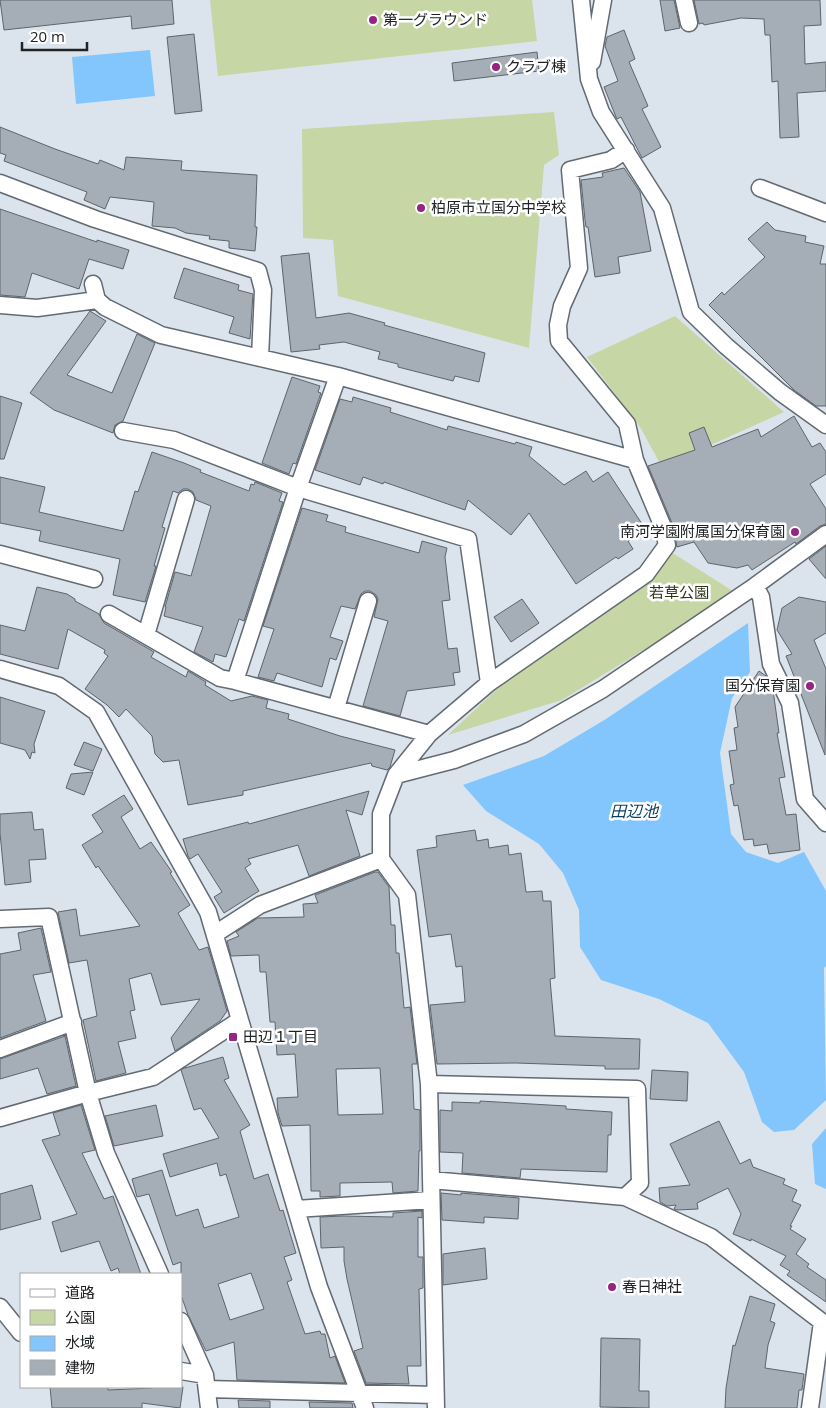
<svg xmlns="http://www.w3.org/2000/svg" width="826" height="1408" font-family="'Open Sans','Noto Sans JP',sans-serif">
<rect width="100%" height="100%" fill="#dbe4ed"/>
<!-- green -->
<path fill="#c7d6a5" d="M 210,0 L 532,0 L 537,41 L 218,76 Z
M 554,112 L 559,155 L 544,165 L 529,348 L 338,296 L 333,240 L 303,238 L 302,129 Z
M 675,316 L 784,412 L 662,467 L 640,427 L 587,357 Z
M 671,552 L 736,593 L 562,700 L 448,735 L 516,671 Z"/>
<!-- water -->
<path fill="#82c6fd" d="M 150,50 L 155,96 L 76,104 L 72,57 Z
M 748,623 L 750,672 L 732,698 L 720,753 L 731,834 L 746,852 L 778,863 L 804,852 L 826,891 L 826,966 L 824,968 L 826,1100 L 794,1130 L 774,1132 L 762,1122 L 744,1072 L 708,1023 L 659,999 L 601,980 L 580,947 L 579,910 L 563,873 L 539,844 L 486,811 L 463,785 L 544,756 L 606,719 Z
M 826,1128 L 826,1189 L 815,1184 L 812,1144 Z"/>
<!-- building -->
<path fill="#a5adb6" stroke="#5d646c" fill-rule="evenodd" d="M 0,0 L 172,0 L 174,24 L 132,29 L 131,16 L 4,30 Z
M 660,0 L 674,0 L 680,28 L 665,31 Z
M 694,0 L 820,0 L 821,25 L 804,26 L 805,64 L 826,62 L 826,91 L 797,93 L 799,137 L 780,138 L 778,81 L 772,82 L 770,35 L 765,35 L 764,19 L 741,18 L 704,25 L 703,23 L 699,24 Z
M 624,30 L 635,59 L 629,62 L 648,106 L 642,109 L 661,147 L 642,158 L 621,117 L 617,119 L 616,117 L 604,87 L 618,81 L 605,46 L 607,37 Z
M 194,34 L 202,111 L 175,114 L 167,37 Z
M 537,52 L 539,71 L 454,81 L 452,63 Z
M 0,127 L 55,149 L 98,164 L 100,160 L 124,170 L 126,157 L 182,161 L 181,170 L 257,175 L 255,227 L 257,227 L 255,251 L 229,248 L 229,241 L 209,239 L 210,236 L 186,233 L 175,228 L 152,226 L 154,202 L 110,197 L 105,209 L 84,200 L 87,192 L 4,161 L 6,155 L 0,153 Z
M 624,168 L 640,192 L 651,251 L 618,257 L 620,273 L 595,277 L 588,227 L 586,227 L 585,220 L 581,180 L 603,177 L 602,173 Z
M 0,209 L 97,242 L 97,240 L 129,250 L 123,269 L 89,259 L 79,289 L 32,273 L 25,297 L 0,295 Z
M 767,222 L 775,230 L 806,236 L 805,242 L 824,246 L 820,264 L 826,264 L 826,406 L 816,406 L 794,390 L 709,305 L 722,292 L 724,295 L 765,257 L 748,239 Z
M 309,253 L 316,318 L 349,313 L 385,323 L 384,325 L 485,353 L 479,382 L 455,376 L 453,381 L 398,367 L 398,364 L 378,359 L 380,352 L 344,342 L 319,345 L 320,349 L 291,352 L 281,256 Z
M 184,268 L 239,285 L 238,290 L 253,294 L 250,339 L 229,333 L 234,317 L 174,298 Z
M 90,311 L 106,321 L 67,375 L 112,393 L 137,334 L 155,343 L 123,421 L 115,425 L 113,433 L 54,410 L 30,393 Z
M 292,377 L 320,386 L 318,392 L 321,393 L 296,464 L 293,463 L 289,474 L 262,463 Z
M 0,396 L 22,403 L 4,459 L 0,459 Z
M 353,397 L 391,408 L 390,412 L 447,430 L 448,426 L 515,444 L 516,442 L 532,447 L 529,456 L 564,485 L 586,471 L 593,482 L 608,472 L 646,530 L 628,541 L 633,549 L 618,559 L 616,557 L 576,584 L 529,513 L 511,535 L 468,500 L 465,510 L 384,482 L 383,484 L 363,477 L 360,485 L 315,470 L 340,399 L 352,402 Z
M 794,416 L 812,447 L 820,443 L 826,452 L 826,474 L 810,484 L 826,509 L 826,524 L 820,526 L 796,544 L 795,542 L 752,570 L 748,565 L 737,568 L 708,563 L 694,542 L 677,547 L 672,523 L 648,466 L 695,450 L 689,433 L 704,427 L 712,447 L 758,429 L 761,437 Z
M 152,452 L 184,463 L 201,470 L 200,472 L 249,491 L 251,484 L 254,485 L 255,482 L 282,493 L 279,501 L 283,502 L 244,621 L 239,619 L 226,657 L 215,654 L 213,662 L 194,652 L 203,627 L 164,616 L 166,607 L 165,607 L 175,572 L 191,576 L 211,506 L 196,500 L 193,492 L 188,489 L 183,489 L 178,493 L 173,491 L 162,527 L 165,528 L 154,566 L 156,566 L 145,602 L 113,595 L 120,559 L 39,541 L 41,531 L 0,523 L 0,477 L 45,487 L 39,512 L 123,531 L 135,491 L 138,492 Z
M 302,508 L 328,515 L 326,521 L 346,527 L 345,532 L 419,553 L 422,541 L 447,548 L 445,557 L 450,600 L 442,601 L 448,649 L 457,648 L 460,672 L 453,673 L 455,685 L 407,691 L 400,716 L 363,706 L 388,621 L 374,617 L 378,599 L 376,595 L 370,591 L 365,591 L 361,594 L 355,609 L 341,606 L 330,637 L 343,641 L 336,660 L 330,658 L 322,687 L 277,673 L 274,681 L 258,677 L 274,629 L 263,626 Z
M 826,546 L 826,579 L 809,559 Z
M 37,587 L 67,594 L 75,599 L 75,601 L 99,614 L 104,623 L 154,652 L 151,657 L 186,677 L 188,671 L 206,682 L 205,685 L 231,701 L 252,696 L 268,700 L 266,708 L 289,714 L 288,719 L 340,736 L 395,750 L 390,767 L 387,770 L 372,766 L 371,763 L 243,791 L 243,795 L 188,805 L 179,760 L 163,762 L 155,754 L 152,736 L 126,709 L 119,717 L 107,705 L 85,689 L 108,656 L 104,653 L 105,650 L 68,629 L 58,669 L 0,654 L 0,625 L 25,631 Z
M 799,597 L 826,602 L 826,633 L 814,640 L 826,669 L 825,755 L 786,656 L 792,654 L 777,630 L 782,608 Z
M 522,599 L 539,623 L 511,642 L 494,617 Z
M 759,671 L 766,676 L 773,690 L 779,733 L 777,733 L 785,777 L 779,778 L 786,815 L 796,814 L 800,850 L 769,854 L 767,844 L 754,846 L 753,839 L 744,840 L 738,805 L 734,806 L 730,785 L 734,784 L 729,751 L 737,750 L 734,728 L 738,727 L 735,707 Z
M 0,697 L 45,711 L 34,744 L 35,753 L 32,752 L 30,759 L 25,750 L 0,743 Z
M 84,742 L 102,749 L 93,771 L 74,765 Z
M 93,772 L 84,795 L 66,788 L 71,774 Z
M 369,791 L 362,815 L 346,810 L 360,856 L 309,876 L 298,845 L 248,859 L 251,864 L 245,868 L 259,891 L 224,913 L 214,897 L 222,892 L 198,854 L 190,859 L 188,856 L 183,839 L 248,822 L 249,824 Z
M 124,795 L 133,809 L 121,817 L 140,849 L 151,842 L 172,872 L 170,873 L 190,905 L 178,913 L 199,950 L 208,947 L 227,1011 L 220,1021 L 175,1051 L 171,1038 L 200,999 L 161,1005 L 151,973 L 129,979 L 135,1010 L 130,1011 L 136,1038 L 118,1042 L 126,1073 L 96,1081 L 83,1020 L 97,1016 L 87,960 L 69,963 L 58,912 L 76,909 L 80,936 L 140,926 L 98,866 L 96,868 L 82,845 L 103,832 L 92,815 Z
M 32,812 L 34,830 L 43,829 L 46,859 L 29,860 L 31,882 L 5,885 L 0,833 L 0,814 Z
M 475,830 L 477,841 L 488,839 L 489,848 L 508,845 L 509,855 L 521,853 L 526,892 L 542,891 L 543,901 L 551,901 L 555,978 L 550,979 L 555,1036 L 640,1039 L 639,1069 L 605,1069 L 605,1066 L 516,1063 L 437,1064 L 430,1005 L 465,1002 L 462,966 L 456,967 L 451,934 L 429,937 L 417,850 L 437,847 L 436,836 Z
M 375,872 L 378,872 L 389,887 L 391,925 L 395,925 L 396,953 L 399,953 L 404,1008 L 410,1007 L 417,1064 L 412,1064 L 414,1109 L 420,1110 L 420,1151 L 419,1151 L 418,1191 L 393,1193 L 392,1182 L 340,1183 L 340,1196 L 320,1197 L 320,1191 L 311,1191 L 310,1125 L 282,1126 L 278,1113 L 277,1098 L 298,1097 L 295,1054 L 277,1055 L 275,1022 L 270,1022 L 266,972 L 260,972 L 259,955 L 231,956 L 227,941 L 239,936 L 236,932 L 258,918 L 304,917 L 303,904 L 318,903 L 315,895 ZM 380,1068 L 383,1114 L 338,1115 L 336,1069 Z
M 41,928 L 51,972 L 33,975 L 46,1021 L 0,1038 L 0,954 L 21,950 L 18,933 Z
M 65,1036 L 76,1086 L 47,1094 L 38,1068 L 0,1079 L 0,1059 Z
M 223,1057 L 229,1078 L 224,1080 L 250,1125 L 240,1131 L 254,1179 L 268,1174 L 280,1211 L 283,1210 L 296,1253 L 284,1257 L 292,1280 L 287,1282 L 305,1334 L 320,1331 L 321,1334 L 325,1334 L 330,1358 L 335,1356 L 345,1383 L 237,1380 L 234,1342 L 206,1351 L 188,1315 L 181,1295 L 181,1262 L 173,1265 L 149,1194 L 137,1197 L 132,1179 L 162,1170 L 176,1216 L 198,1209 L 204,1228 L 239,1217 L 226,1174 L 220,1176 L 217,1163 L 170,1177 L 163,1154 L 219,1138 L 201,1108 L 194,1110 L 181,1070 L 186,1067 L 185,1068 ZM 251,1273 L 264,1309 L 230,1320 L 218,1284 Z
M 652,1070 L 688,1072 L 687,1101 L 650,1099 Z
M 480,1101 L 566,1106 L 566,1109 L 612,1112 L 611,1135 L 608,1135 L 607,1172 L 521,1169 L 520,1178 L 462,1173 L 463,1153 L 440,1152 L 440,1110 L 452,1111 L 452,1102 L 480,1103 Z
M 81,1105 L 95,1150 L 82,1153 L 104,1199 L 113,1196 L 141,1274 L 120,1274 L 118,1268 L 111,1271 L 99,1241 L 61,1252 L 52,1222 L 77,1214 L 42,1140 L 60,1135 L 53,1113 Z
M 156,1105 L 163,1136 L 114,1146 L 105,1116 Z
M 719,1121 L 740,1164 L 750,1159 L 753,1167 L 785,1179 L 783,1184 L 797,1190 L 792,1201 L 801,1205 L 790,1226 L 792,1226 L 790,1229 L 806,1239 L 796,1254 L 809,1264 L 807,1267 L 826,1280 L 826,1302 L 787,1275 L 790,1271 L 780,1265 L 786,1256 L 751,1239 L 751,1241 L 733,1234 L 741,1214 L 728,1188 L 697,1203 L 698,1209 L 677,1210 L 674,1209 L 676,1205 L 667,1206 L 660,1202 L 659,1188 L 690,1185 L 670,1144 Z
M 32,1185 L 41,1219 L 0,1230 L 0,1194 Z
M 441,1193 L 461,1195 L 461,1193 L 519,1198 L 518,1219 L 484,1217 L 484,1223 L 442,1220 Z
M 422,1211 L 422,1218 L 418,1217 L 418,1257 L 423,1257 L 423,1288 L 419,1289 L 421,1366 L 407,1366 L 409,1384 L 366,1383 L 354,1351 L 363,1348 L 347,1279 L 344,1261 L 344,1247 L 321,1248 L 320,1217 L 343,1216 L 393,1217 L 393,1213 Z
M 485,1248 L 487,1279 L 443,1285 L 443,1254 Z
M 750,1296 L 775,1304 L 770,1321 L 775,1323 L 768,1345 L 765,1368 L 804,1374 L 802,1390 L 799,1390 L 797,1408 L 725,1408 L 726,1388 L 733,1345 L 735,1346 Z
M 601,1338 L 640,1339 L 639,1391 L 649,1391 L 649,1408 L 600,1407 Z
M 50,1387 L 108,1387 L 108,1390 L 152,1388 L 152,1387 L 183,1387 L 180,1408 L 142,1403 L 142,1408 L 52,1408 Z
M 238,1400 L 270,1401 L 270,1408 L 239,1408 Z
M 309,1402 L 352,1403 L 353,1408 L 310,1408 Z"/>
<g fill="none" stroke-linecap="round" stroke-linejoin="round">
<!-- minor casing -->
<g stroke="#636a72" stroke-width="19">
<path id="minor" d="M 581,0 L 589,79 L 601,112 L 662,208 L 691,312 L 726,346 L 780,392 L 826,425
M 684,0 L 689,23
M 592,62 L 603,0
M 626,150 L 611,160 L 570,170 L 579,268 L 562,306 L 558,325 L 559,341 L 627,424 L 635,460
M 0,183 L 95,219 L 258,271 L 263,290 L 260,358
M 760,188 L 826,213
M 93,284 L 97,300 L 105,307 L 161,335 L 338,376
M 0,305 L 37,308 L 97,300
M 123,431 L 174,440 L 298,488 L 468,539 L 489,683 L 646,574 L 667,545 L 663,527 L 635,460 L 338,376 L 298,488 L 235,681
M 0,554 L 94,579
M 755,586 L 761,597 L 771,664 L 790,703 L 805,799 L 826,823
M 109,614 L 220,678 L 235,681 L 429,734
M 146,635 L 186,499
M 0,669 L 59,686 L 96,712 L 208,912 L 319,1287 L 365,1408
M 336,708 L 368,601
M 396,775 L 454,760 L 524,734 L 603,689 L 755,586 L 826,534
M 0,919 L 49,917 L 88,1093 L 106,1153 L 160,1274
M 215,934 L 260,905 L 381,859
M 0,1049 L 73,1022
M 429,1084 L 637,1089 L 640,1183 L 625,1197 L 711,1237 L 822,1322 L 810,1408
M 0,1118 L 88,1093 L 153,1077 L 240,1020
M 431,1180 L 625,1197
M 296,1209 L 431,1200
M 0,1307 L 21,1333
M 181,1321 L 205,1375 L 209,1408
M 181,1371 L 205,1375
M 207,1389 L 435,1395
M 436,1408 L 429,1084 L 407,895 L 381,859 L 381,814 L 396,775 L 429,734 L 489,683"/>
</g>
<!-- minor -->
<use href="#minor" stroke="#fff" stroke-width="16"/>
</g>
<!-- markers -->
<g fill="#962481" stroke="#fff" stroke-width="2">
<circle cx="373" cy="20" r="5"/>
<circle cx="496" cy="67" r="5"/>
<circle cx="421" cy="208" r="5"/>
<circle cx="795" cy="532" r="5"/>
<circle cx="810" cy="686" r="5"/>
<rect x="228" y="1032" width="10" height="10" rx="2.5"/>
<circle cx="612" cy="1287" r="5"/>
</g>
<g text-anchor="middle" stroke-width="5" stroke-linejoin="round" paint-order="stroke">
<!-- poi labels -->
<g font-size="15" fill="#202326" stroke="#fff" text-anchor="start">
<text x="383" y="25">第一グラウンド</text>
<text x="506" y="72">クラブ棟</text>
<text x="431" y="213">柏原市立国分中学校</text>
<text x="785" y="537" text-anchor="end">南河学園附属国分保育園</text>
<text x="800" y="691" text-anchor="end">国分保育園</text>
<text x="243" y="1042">田辺１丁目</text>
<text x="622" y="1292">春日神社</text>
</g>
<!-- park labels -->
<g font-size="15" fill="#2c3514" stroke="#fff">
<text x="679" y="598">若草公園</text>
</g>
<!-- water labels -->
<g font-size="16" font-style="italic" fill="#0c4164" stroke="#fff">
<text x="634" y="817">田辺池</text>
</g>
</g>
<!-- legend -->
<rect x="20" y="1273" width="162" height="115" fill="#ffffff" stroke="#a6a7a8"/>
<rect x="30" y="1289" width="25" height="8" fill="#ffffff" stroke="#a6a7a8"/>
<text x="65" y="1298" font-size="15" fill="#202326">道路</text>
<rect x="30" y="1310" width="25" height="15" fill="#c7d6a5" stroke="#a6a7a8"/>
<text x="65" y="1323" font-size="15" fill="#202326">公園</text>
<rect x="30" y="1336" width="25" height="15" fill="#82c6fd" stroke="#a6a7a8"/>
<text x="65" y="1348" font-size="15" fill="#202326">水域</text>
<rect x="30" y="1360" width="25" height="15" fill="#a5adb6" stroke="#a6a7a8"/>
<text x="65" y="1373" font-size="15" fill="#202326">建物</text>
<!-- scale -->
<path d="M22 42v8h65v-8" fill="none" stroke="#202326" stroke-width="2.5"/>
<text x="30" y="42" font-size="15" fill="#202326" stroke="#ffffff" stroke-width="4" paint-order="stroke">20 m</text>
</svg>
